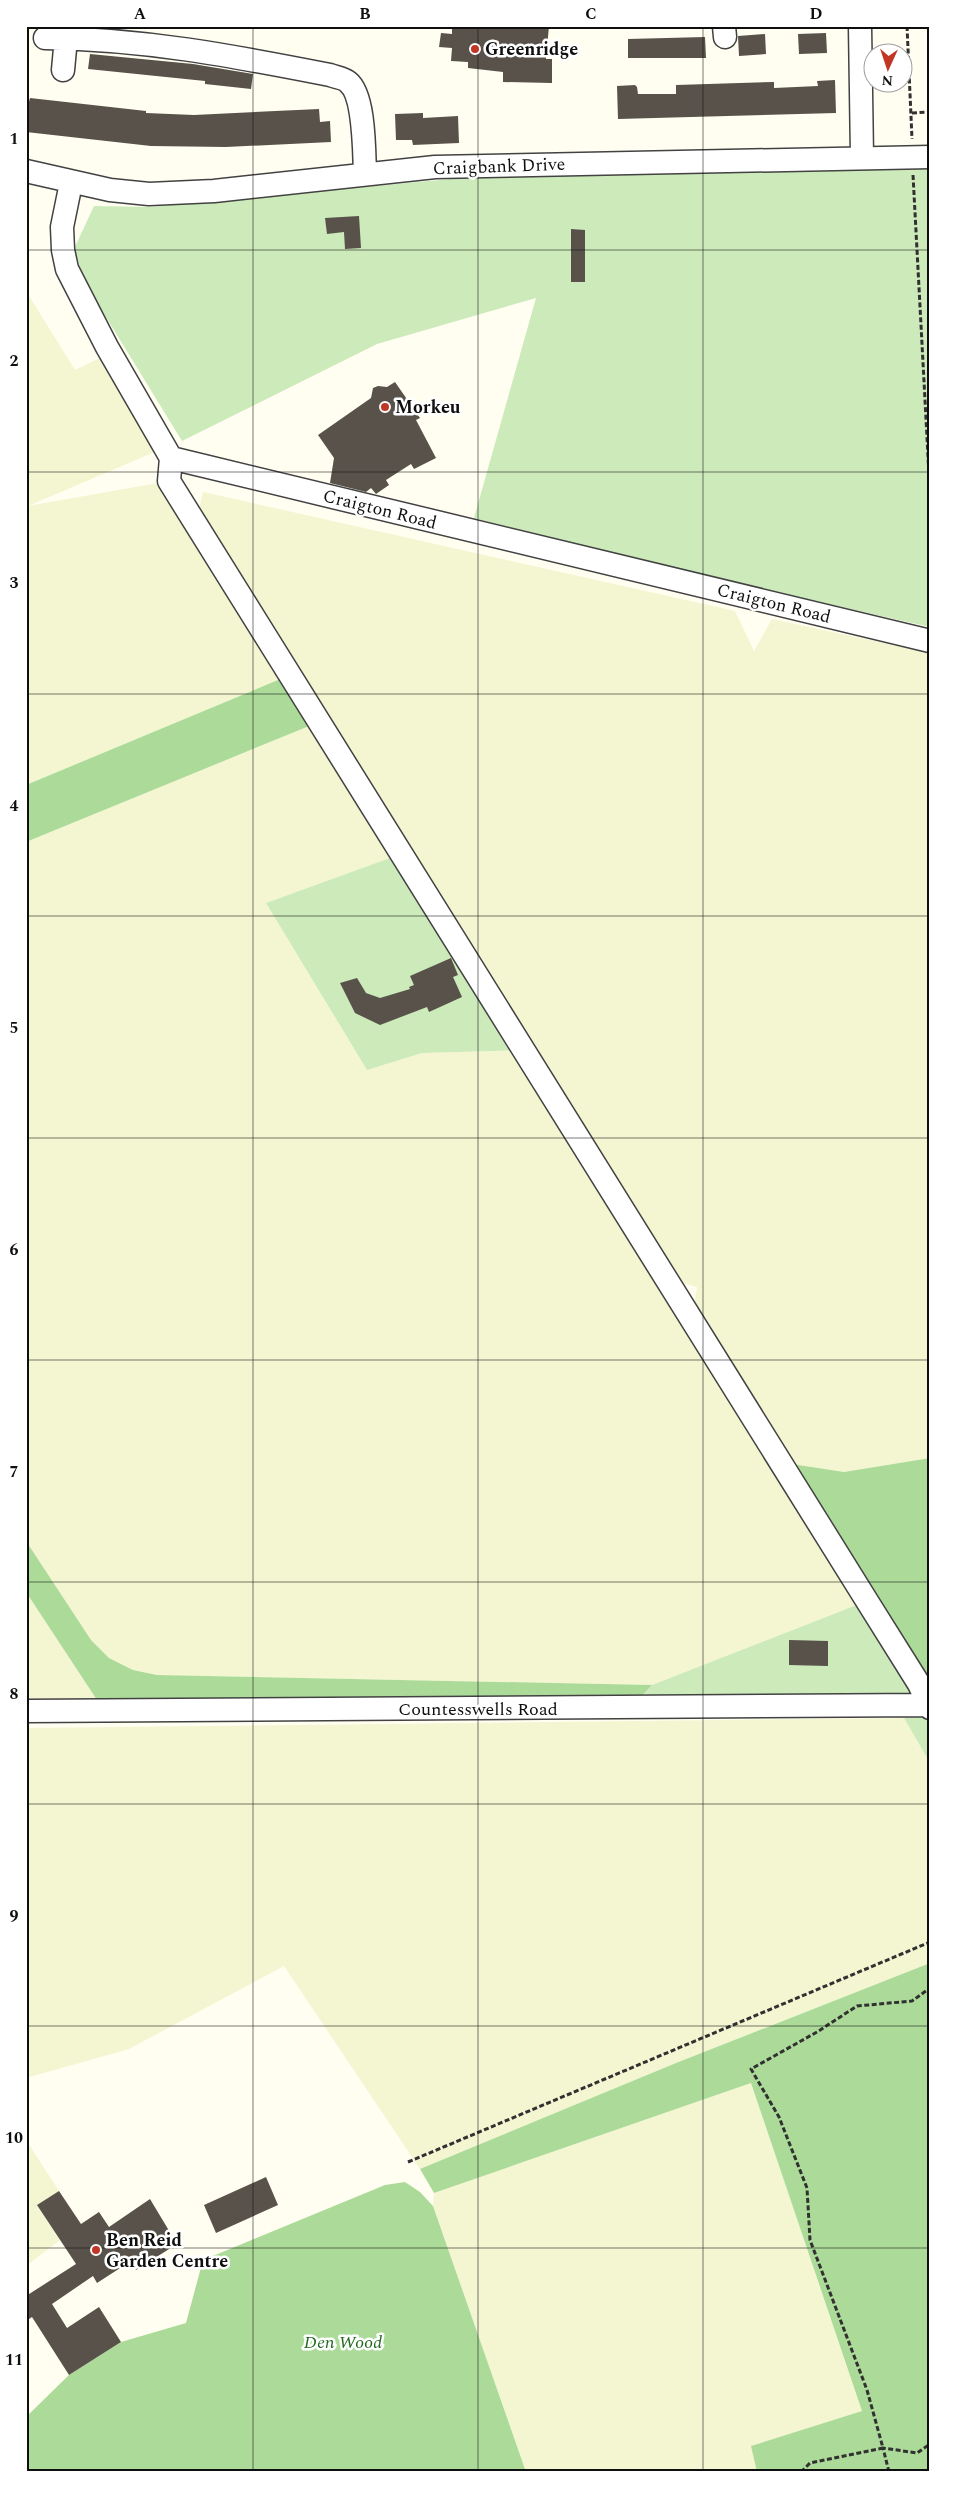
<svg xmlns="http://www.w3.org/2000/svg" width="956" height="2498" font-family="Spectral,serif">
<rect width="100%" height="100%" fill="#fffef1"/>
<!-- farmland -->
<path fill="#f3f6d1" d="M 26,291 L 75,370 L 102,357 L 157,451 L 28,506 L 169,481 L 290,675 L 26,785 Z
M 203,492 L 735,611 L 754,651 L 772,619 L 930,653 L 930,1458 L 844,1472 L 792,1464 L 694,1308 L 697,1287 L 676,1281 L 198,514 Z
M 319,722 L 401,854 L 266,903 L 367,1070 L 422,1053 L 523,1050 L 867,1601 L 652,1685 L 157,1675 L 133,1670 L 109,1658 L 91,1640 L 26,1541 L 26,842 Z
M 26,1592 L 97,1700 L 26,1701 Z
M 904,1718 L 930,1763 L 930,1963 L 676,2063 L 420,2169 L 284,1966 L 129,2049 L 26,2078 L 26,1728 Z
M 751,2083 L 862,2411 L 752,2446 L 757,2472 L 526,2472 L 433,2206 L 434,2193 Z
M 26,2140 L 59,2191 L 37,2205 L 60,2240 L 26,2266 Z"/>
<!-- green -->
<path fill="#cceaba" d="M 930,157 L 930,627 L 617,556 L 474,518 L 536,298 L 377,344 L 182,441 L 90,291 L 73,251 L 94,206 L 150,207 L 450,179 Z
M 401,854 L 523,1050 L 422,1053 L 367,1070 L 266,903 Z
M 867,1601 L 928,1705 L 632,1708 L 652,1685 Z
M 928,1716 L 930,1720 L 930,1763 L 904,1718 Z"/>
<!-- forest -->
<path fill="#acdb99" d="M 290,675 L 319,722 L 26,842 L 26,785 Z
M 930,1458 L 930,1705 L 792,1464 L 844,1472 Z
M 26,1541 L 91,1640 L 109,1658 L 133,1670 L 157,1675 L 652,1685 L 631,1708 L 97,1700 L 26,1592 Z
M 930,1963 L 930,2472 L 757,2472 L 751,2446 L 862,2411 L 751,2083 L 434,2193 L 420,2169 L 676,2063 Z
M 405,2182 L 420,2192 L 433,2206 L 526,2472 L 26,2472 L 26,2417 L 69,2375 L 121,2342 L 186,2323 L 203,2260 L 385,2185 Z"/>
<!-- building -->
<path fill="#58524b" d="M 452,26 L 549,26 L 546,59 L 552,59 L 552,83 L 503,82 L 503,72 L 468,68 L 468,62 L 451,61 L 452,48 L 439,47 L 441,33 L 452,34 Z
M 826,33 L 827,53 L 799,54 L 798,34 Z
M 765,34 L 766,54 L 739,56 L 738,36 Z
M 705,37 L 706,58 L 628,58 L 628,39 Z
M 90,54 L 193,64 L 253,74 L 251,89 L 205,84 L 205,81 L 88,69 Z
M 835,80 L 836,113 L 618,119 L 617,86 L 635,85 L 637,87 L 638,94 L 676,94 L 676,85 L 774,82 L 774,88 L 818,86 L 817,81 Z
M 30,98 L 146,111 L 146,113 L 194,115 L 319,109 L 320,122 L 330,121 L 331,142 L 226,147 L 151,146 L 26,132 L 26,112 Z
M 423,113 L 423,118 L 458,116 L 459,143 L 413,145 L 412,140 L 396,140 L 395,114 Z
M 359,216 L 361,248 L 345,249 L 344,232 L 327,234 L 325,218 Z
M 571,229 L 585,230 L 585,282 L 571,282 Z
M 395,382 L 420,418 L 416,420 L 436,458 L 414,469 L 411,464 L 386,480 L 389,485 L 376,494 L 371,488 L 366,492 L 330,483 L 334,458 L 318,435 L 371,398 L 373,388 L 378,386 L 387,387 Z
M 451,958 L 458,975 L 453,977 L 462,997 L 429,1012 L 427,1007 L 380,1025 L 355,1013 L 340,983 L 357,978 L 366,993 L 380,998 L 410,989 L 409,987 L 414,985 L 410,976 Z
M 789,1640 L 828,1641 L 828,1666 L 789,1665 Z
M 266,2177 L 278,2205 L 216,2233 L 204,2205 Z
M 59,2191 L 81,2224 L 99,2212 L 109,2227 L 150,2199 L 177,2244 L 136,2270 L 131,2261 L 97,2283 L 93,2276 L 52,2304 L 67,2328 L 99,2307 L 121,2342 L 69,2375 L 32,2317 L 26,2321 L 26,2296 L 76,2264 L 37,2205 Z"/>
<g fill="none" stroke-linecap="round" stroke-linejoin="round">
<!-- minor casing -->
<g stroke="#424242" stroke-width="25">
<path id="minor" d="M 724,26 L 725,37
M 860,26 L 862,157
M 45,38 C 145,39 233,56 330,75 C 335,77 344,78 348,82 C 365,95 364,153 365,174
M 63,70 L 66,38
M 26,171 L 110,190 L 149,194 L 214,191 L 435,167 L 930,157
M 71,183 L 62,227 L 63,250 L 67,269 L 107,347 L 171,458 L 930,641
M 171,458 L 169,481 L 867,1601 L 919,1684 L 930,1708
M 26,1711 L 930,1705"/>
</g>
<!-- path -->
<path stroke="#313131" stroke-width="3" stroke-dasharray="5 2.5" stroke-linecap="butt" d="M 907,26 L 912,139
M 912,113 L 930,112
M 913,175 L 930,494
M 408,2162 L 930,1942
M 801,2472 L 810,2463 L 883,2448 L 867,2390 L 810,2240 L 807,2188 L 779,2117 L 751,2069 L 817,2032 L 857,2006 L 912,2001 L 930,1988
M 889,2472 L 883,2448 L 917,2453 L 930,2444"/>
<!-- minor -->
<use href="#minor" stroke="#fff" stroke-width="22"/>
</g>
<!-- grid -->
<path fill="none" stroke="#0f0f0f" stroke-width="1" stroke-opacity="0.55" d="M 253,26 L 253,2472M 478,26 L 478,2472M 703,26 L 703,2472M 26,250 L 930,250M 26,472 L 930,472M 26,694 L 930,694M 26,916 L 930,916M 26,1138 L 930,1138M 26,1360 L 930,1360M 26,1582 L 930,1582M 26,1804 L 930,1804M 26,2026 L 930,2026M 26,2248 L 930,2248"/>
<!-- markers -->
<g fill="#c23625" stroke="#fff" stroke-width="2">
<circle cx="475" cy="49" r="5"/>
<circle cx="385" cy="407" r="5"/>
<circle cx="96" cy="2250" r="5"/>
</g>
<g text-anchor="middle" stroke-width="5" stroke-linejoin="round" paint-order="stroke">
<!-- poi labels -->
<g font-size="18" font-weight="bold" fill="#0f0f0f" stroke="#fff" text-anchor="start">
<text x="485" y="55">Greenridge</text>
<text x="395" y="413">Morkeu</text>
<text x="106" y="2246">Ben Reid<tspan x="106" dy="21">Garden Centre</tspan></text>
</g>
<!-- street labels -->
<g font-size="18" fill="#0f0f0f" stroke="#fff">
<text transform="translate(499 166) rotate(-2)" y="6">Craigbank Drive</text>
<text transform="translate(380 509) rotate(14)" y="6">Craigton Road</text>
<text transform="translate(774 603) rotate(14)" y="6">Craigton Road</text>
<text x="478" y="1715">Countesswells Road</text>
</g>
<!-- park labels -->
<g font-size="18" font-style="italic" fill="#22691e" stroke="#fff">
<text x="343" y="2348">Den Wood</text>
</g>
</g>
<!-- border -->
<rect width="956" height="2498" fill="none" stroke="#ffffff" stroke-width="55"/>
<!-- north arrow -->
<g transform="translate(888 68) rotate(183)"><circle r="24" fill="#ffffff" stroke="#9f9f9f"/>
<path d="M0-4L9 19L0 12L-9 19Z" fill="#c23625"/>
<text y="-8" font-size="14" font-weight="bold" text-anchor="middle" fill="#0f0f0f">N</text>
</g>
<rect x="28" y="28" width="900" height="2442" fill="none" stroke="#0f0f0f" stroke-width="2"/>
<g font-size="16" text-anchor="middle" font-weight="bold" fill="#0f0f0f">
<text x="140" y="19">A</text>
<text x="365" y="19">B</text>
<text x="591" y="19">C</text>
<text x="816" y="19">D</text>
<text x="14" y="144">1</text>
<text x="14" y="366">2</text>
<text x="14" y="588">3</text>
<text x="14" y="811">4</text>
<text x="14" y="1033">5</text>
<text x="14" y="1255">6</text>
<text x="14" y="1477">7</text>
<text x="14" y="1699">8</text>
<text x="14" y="1921">9</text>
<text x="14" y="2143">10</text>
<text x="14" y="2365">11</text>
</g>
</svg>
